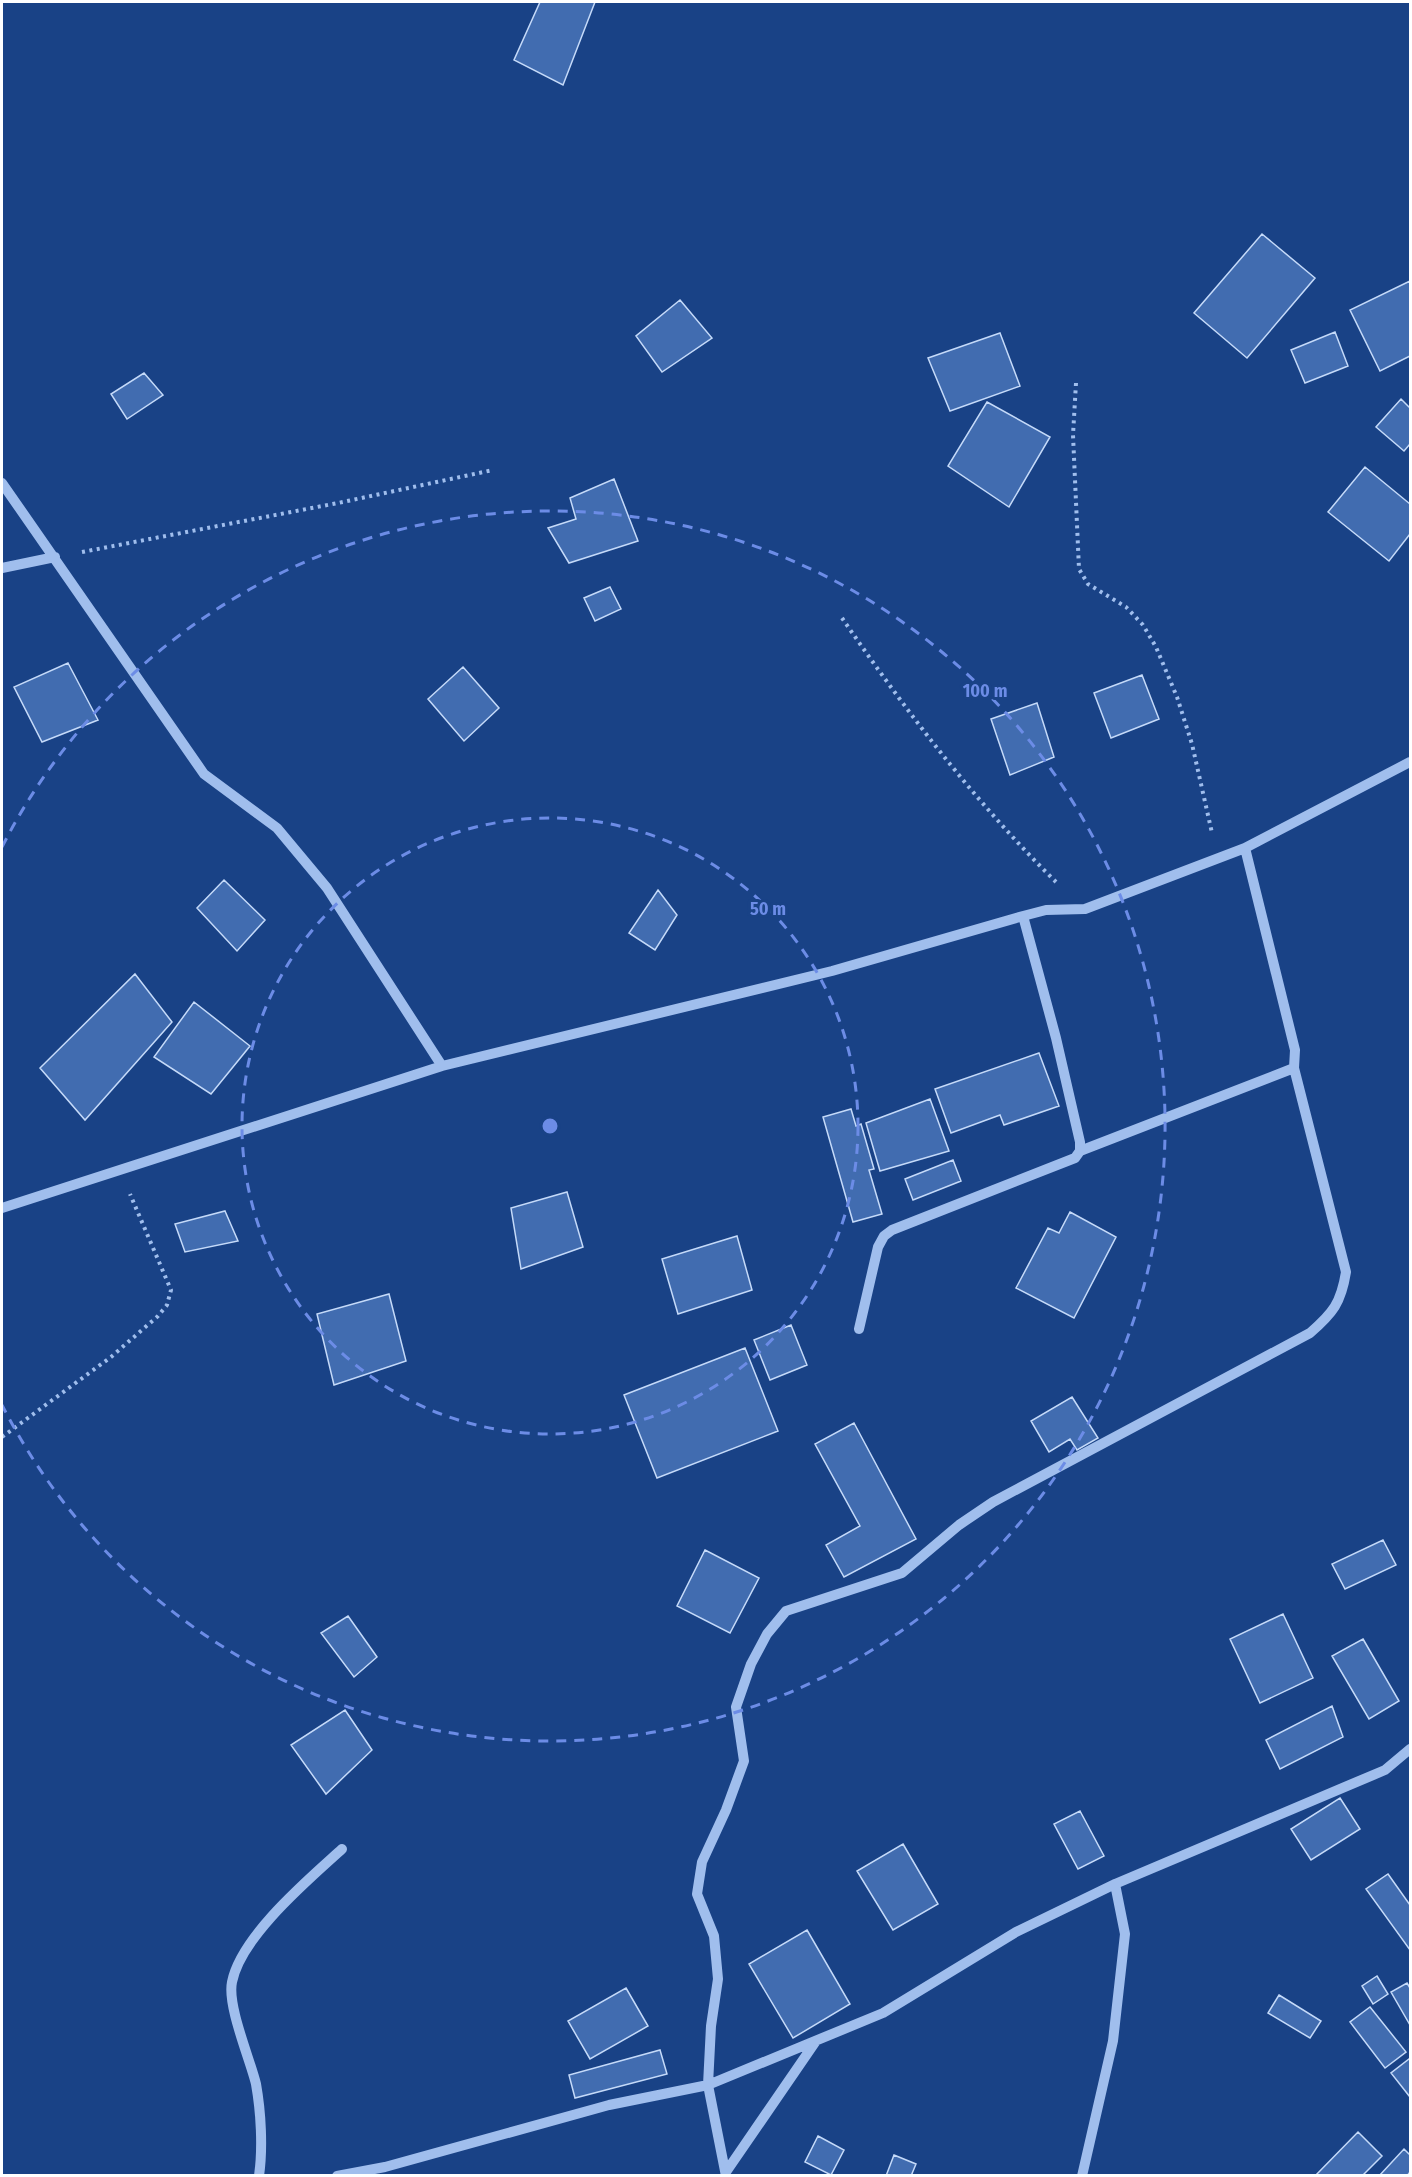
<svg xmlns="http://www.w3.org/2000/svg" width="1412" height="2177" font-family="'Fira Sans Condensed',sans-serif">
<rect width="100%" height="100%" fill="#194286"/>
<!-- building -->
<path fill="#416cb0" stroke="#c5daf9" stroke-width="1.5" d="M 540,2 L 595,2 L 563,85 L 514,60 Z
M 1262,234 L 1315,278 L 1247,358 L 1194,313 Z
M 1410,281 L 1410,356 L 1380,371 L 1350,310 Z
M 680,300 L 712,338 L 662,372 L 636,336 Z
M 1335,332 L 1348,366 L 1305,383 L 1291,350 Z
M 1000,333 L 1020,386 L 950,411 L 928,358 Z
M 144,373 L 163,395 L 127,419 L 111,394 Z
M 1401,399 L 1410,408 L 1410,444 L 1404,451 L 1376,427 Z
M 987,402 L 1050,437 L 1009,507 L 948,466 Z
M 1365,467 L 1410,504 L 1410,534 L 1389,561 L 1328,512 Z
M 614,479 L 638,541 L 569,563 L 548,528 L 576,519 L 570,498 Z
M 610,587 L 621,609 L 595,621 L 584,598 Z
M 68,663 L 98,720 L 42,742 L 14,687 Z
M 463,667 L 499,708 L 464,741 L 428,699 Z
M 1142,675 L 1159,719 L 1111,738 L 1094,693 Z
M 1037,703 L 1054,757 L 1010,775 L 991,719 Z
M 224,880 L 265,920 L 237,951 L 197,908 Z
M 658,890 L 677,915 L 655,950 L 629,933 Z
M 135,974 L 172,1022 L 85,1120 L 40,1068 Z
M 194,1002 L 250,1046 L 211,1094 L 154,1057 Z
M 1039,1053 L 1059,1106 L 1004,1125 L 1000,1115 L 951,1133 L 935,1089 Z
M 930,1099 L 949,1151 L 880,1171 L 866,1123 Z
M 851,1109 L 856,1126 L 861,1124 L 874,1169 L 869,1170 L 882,1214 L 853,1222 L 823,1117 Z
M 953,1160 L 961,1181 L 913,1200 L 905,1179 Z
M 567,1192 L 583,1247 L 521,1269 L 511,1208 Z
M 225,1211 L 238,1241 L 185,1252 L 175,1224 Z
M 1070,1212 L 1116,1237 L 1074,1318 L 1016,1288 L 1048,1228 L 1059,1233 Z
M 737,1236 L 752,1290 L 678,1314 L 662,1259 Z
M 389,1294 L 406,1361 L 334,1385 L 317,1314 Z
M 791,1325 L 807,1365 L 770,1380 L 754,1340 Z
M 745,1348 L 778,1431 L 657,1478 L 624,1395 Z
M 1072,1397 L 1098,1438 L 1077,1450 L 1070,1439 L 1049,1452 L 1031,1421 Z
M 854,1423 L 916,1539 L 844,1577 L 826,1545 L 860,1526 L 815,1444 Z
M 1383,1540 L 1396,1565 L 1345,1589 L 1332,1564 Z
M 705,1550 L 759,1578 L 730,1633 L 677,1606 Z
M 1283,1614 L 1313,1678 L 1260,1703 L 1230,1639 Z
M 348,1616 L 377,1657 L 354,1677 L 321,1633 Z
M 1363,1639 L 1399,1701 L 1369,1719 L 1332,1656 Z
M 1332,1706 L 1343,1737 L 1280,1769 L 1266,1740 Z
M 345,1710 L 372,1750 L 326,1794 L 291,1745 Z
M 1340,1798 L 1360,1829 L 1311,1860 L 1291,1829 Z
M 1080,1811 L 1104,1856 L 1078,1869 L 1054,1824 Z
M 903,1844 L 938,1904 L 893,1930 L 857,1871 Z
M 1388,1874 L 1410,1905 L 1410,1950 L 1366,1889 Z
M 807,1930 L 850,2004 L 793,2038 L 749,1964 Z
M 1377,1976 L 1388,1994 L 1373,2004 L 1362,1986 Z
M 1407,1983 L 1410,1988 L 1410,2025 L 1391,1992 Z
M 626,1988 L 648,2026 L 590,2059 L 568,2021 Z
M 1279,1995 L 1321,2021 L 1310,2038 L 1268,2013 Z
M 1370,2007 L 1406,2052 L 1385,2068 L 1350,2022 Z
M 660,2050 L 667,2074 L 575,2098 L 569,2075 Z
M 1409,2059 L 1410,2060 L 1410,2097 L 1391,2073 Z
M 1358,2132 L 1382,2156 L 1362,2176 L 1315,2176 Z
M 818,2136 L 844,2150 L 831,2175 L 805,2162 Z
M 1404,2149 L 1410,2155 L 1410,2172 L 1407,2176 L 1379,2176 Z
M 894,2155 L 916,2164 L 911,2176 L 886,2176 Z"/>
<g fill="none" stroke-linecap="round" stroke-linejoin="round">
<!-- path -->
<path stroke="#a0beed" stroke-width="4" stroke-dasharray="3 4.5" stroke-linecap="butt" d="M 1076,383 L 1073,435 L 1079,569 L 1088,584 L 1126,607 L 1143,625 L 1156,647 L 1177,697 L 1192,744 L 1212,833
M 82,552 L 338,503 L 493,470
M 842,618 C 906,711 975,802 1056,882
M 2,1437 L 111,1357 L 158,1316 L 167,1305 L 171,1290 L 130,1194"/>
<!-- minor -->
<path stroke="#a0beed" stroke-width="10" d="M 2,483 L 204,774 L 277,828 L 327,888 L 442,1066
M 2,568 L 55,557
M 1080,1151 L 1294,1068
M 2,1208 L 442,1066 L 832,971 L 1023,916 L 1046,910 L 1085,909 L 1245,848 L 1410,762
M 859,1329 L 878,1247 L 884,1236 L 892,1230 L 1075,1158 L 1080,1151 L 1080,1142 L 1056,1038 L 1023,916
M 726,2172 L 816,2041
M 259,2176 C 263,2148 261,2112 256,2084 C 250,2059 227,2006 232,1982 C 241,1936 309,1879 342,1849
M 337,2176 L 385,2167 L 609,2105 L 708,2085 L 711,2026 L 718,1979 L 714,1936 L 697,1894 L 702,1862 L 726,1810 L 744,1761 L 736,1707 L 751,1664 L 767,1634 L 786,1611 L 902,1573 L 959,1525 L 993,1502 L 1310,1333 C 1333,1313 1341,1303 1346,1272 L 1294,1068 L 1295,1050 L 1245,848
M 726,2176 L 708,2085 L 883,2013 L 1016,1932 L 1115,1884 L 1385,1770 L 1410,1749
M 1082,2176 L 1113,2041 L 1125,1934 L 1115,1884"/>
</g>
<!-- distance rings -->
<g fill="none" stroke="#6c8ce6" stroke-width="3" stroke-dasharray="10 8">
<circle cx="550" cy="1126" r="308"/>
<path d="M2 847A615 615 0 1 1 2 1405"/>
</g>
<circle cx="550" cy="1126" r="9" fill="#6c8ce6" stroke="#194286" stroke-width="3"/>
<g font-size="18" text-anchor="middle" font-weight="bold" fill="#6c8ce6" stroke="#194286" stroke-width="6" stroke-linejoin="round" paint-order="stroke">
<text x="985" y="697">100 m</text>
<text x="768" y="915">50 m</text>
</g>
<!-- border -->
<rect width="1412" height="2177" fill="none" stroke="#ffffff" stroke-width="6"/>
</svg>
